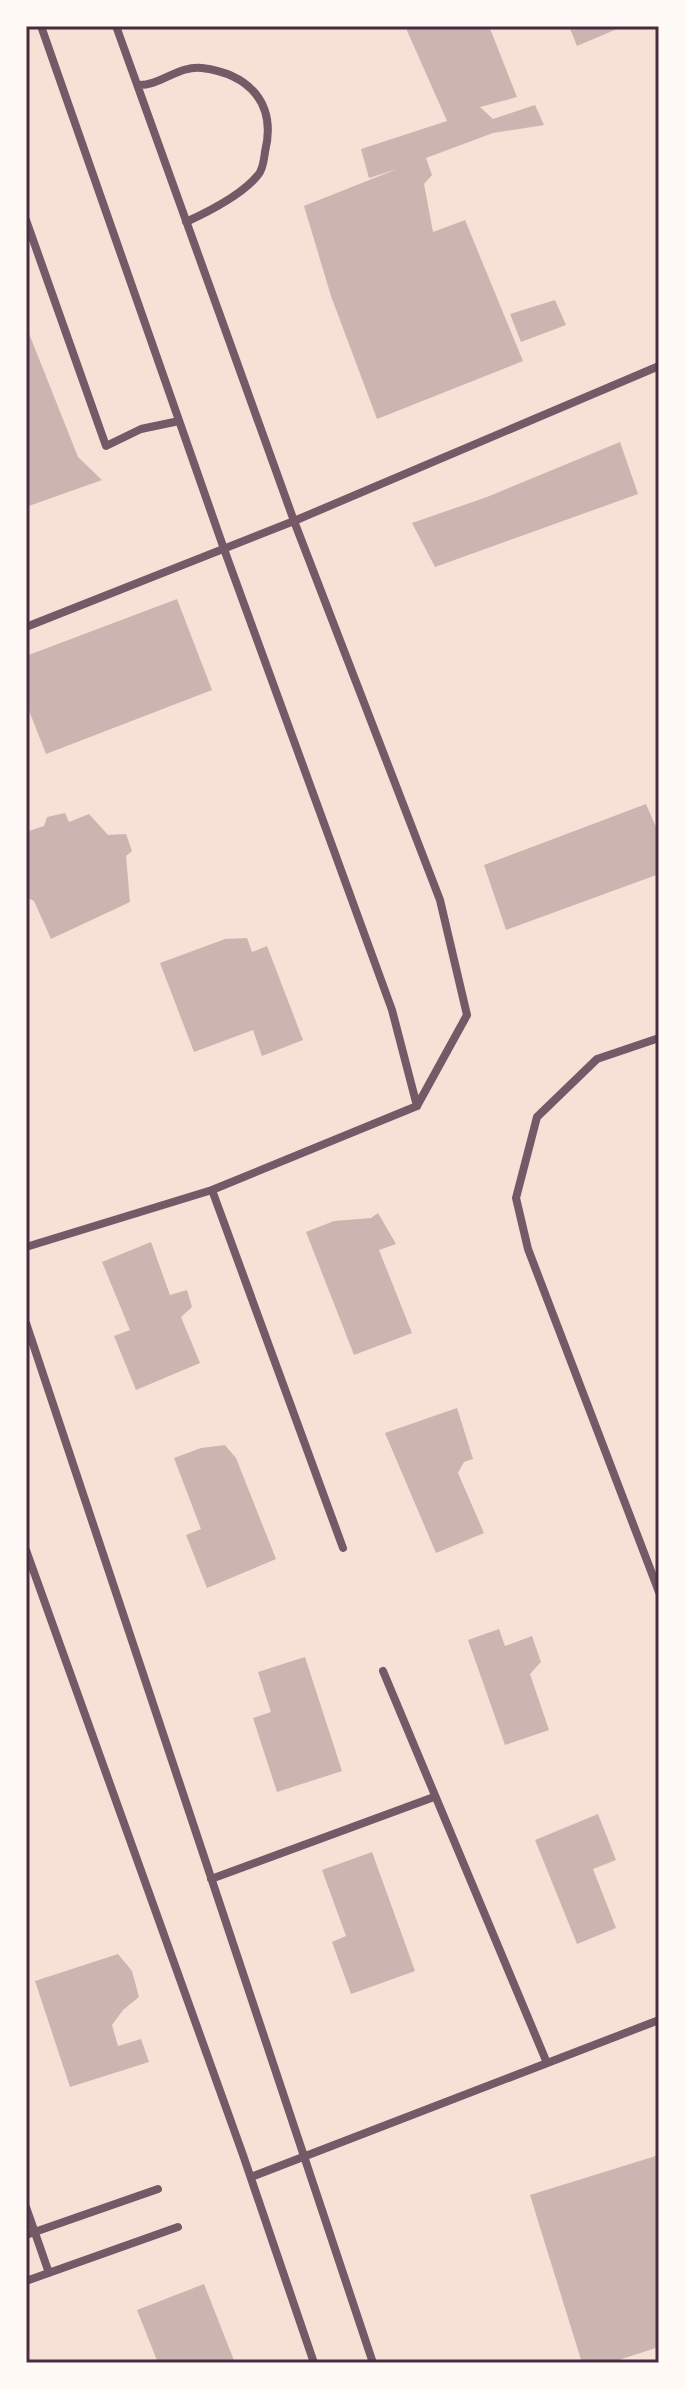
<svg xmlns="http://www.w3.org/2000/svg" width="685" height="2389" font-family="Manrope,sans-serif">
<rect width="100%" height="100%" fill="#f7e1d7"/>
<!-- building -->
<path fill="#ccb4b1" d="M 405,26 L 489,26 L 517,97 L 480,107 L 493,119 L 535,105 L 544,125 L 493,133 L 426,158 L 432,175 L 424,184 L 433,232 L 465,220 L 523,361 L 377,419 L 331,296 L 304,206 L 397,169 L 369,178 L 361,149 L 447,121 Z
M 569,26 L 624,26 L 577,46 Z
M 555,300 L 566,325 L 521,342 L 510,314 Z
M 26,326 L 78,457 L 102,480 L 26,507 Z
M 620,442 L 638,494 L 435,567 L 412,523 L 487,497 Z
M 177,599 L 212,690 L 46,754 L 26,703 L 26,656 Z
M 646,804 L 659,834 L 659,874 L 506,930 L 484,865 Z
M 65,813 L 69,822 L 89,814 L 108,835 L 126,834 L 132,851 L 126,856 L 130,902 L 51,939 L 34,901 L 26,897 L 26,832 L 44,826 L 47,817 Z
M 247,938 L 252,952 L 267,946 L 303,1040 L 262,1056 L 253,1030 L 194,1052 L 160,963 L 225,939 Z
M 378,1213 L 396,1244 L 379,1250 L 412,1333 L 354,1355 L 306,1232 L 334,1221 L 371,1218 Z
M 151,1242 L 170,1295 L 187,1290 L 192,1307 L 181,1317 L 200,1363 L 136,1390 L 114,1336 L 130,1330 L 102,1262 Z
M 457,1408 L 473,1459 L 464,1462 L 458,1473 L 484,1533 L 436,1553 L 385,1433 Z
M 225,1445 L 236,1458 L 276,1559 L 207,1588 L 186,1535 L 201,1529 L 174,1458 L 201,1448 Z
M 499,1629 L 505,1646 L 532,1636 L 541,1662 L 530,1674 L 549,1730 L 505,1745 L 468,1640 Z
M 305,1657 L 342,1771 L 277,1792 L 253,1718 L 271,1712 L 258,1672 Z
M 598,1814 L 616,1860 L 593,1869 L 616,1928 L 577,1944 L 535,1840 Z
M 372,1852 L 415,1971 L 351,1994 L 332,1942 L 346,1936 L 322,1870 Z
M 118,1954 L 132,1971 L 139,1997 L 123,2010 L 112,2025 L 118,2046 L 141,2039 L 149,2062 L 70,2087 L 35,1981 Z
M 659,2155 L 659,2347 L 609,2363 L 582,2363 L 530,2195 Z
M 204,2284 L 235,2363 L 158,2363 L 137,2310 Z"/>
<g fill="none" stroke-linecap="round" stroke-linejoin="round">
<!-- minor -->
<path stroke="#755966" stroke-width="8" d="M 41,26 L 224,549 L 392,1010 L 417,1106
M 116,26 L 294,521 L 440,900 L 467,1015 L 417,1106
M 138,85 C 160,86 179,65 202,68 C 249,74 277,103 265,152 C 264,159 263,170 258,175 C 242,195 210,211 186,222
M 26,220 L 106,446 L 141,429 L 179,421
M 26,627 L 294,521 L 659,366
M 659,1038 L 597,1059 L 537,1117 L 516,1198 L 528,1249 L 659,1592
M 212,1190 L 343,1548
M 26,1247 L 212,1190 L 417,1106
M 26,1323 L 373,2363
M 26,1550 L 243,2155 L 314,2363
M 383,1671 L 547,2063
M 211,1879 L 434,1797
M 251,2177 L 659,2020
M 26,2207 L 49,2273
M 26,2235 L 158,2189
M 26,2281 L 178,2227"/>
</g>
<!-- border -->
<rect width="685" height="2389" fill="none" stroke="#fffaf5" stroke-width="56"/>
<rect x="28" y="28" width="629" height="2333" fill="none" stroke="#4a2c40" stroke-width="3"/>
</svg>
